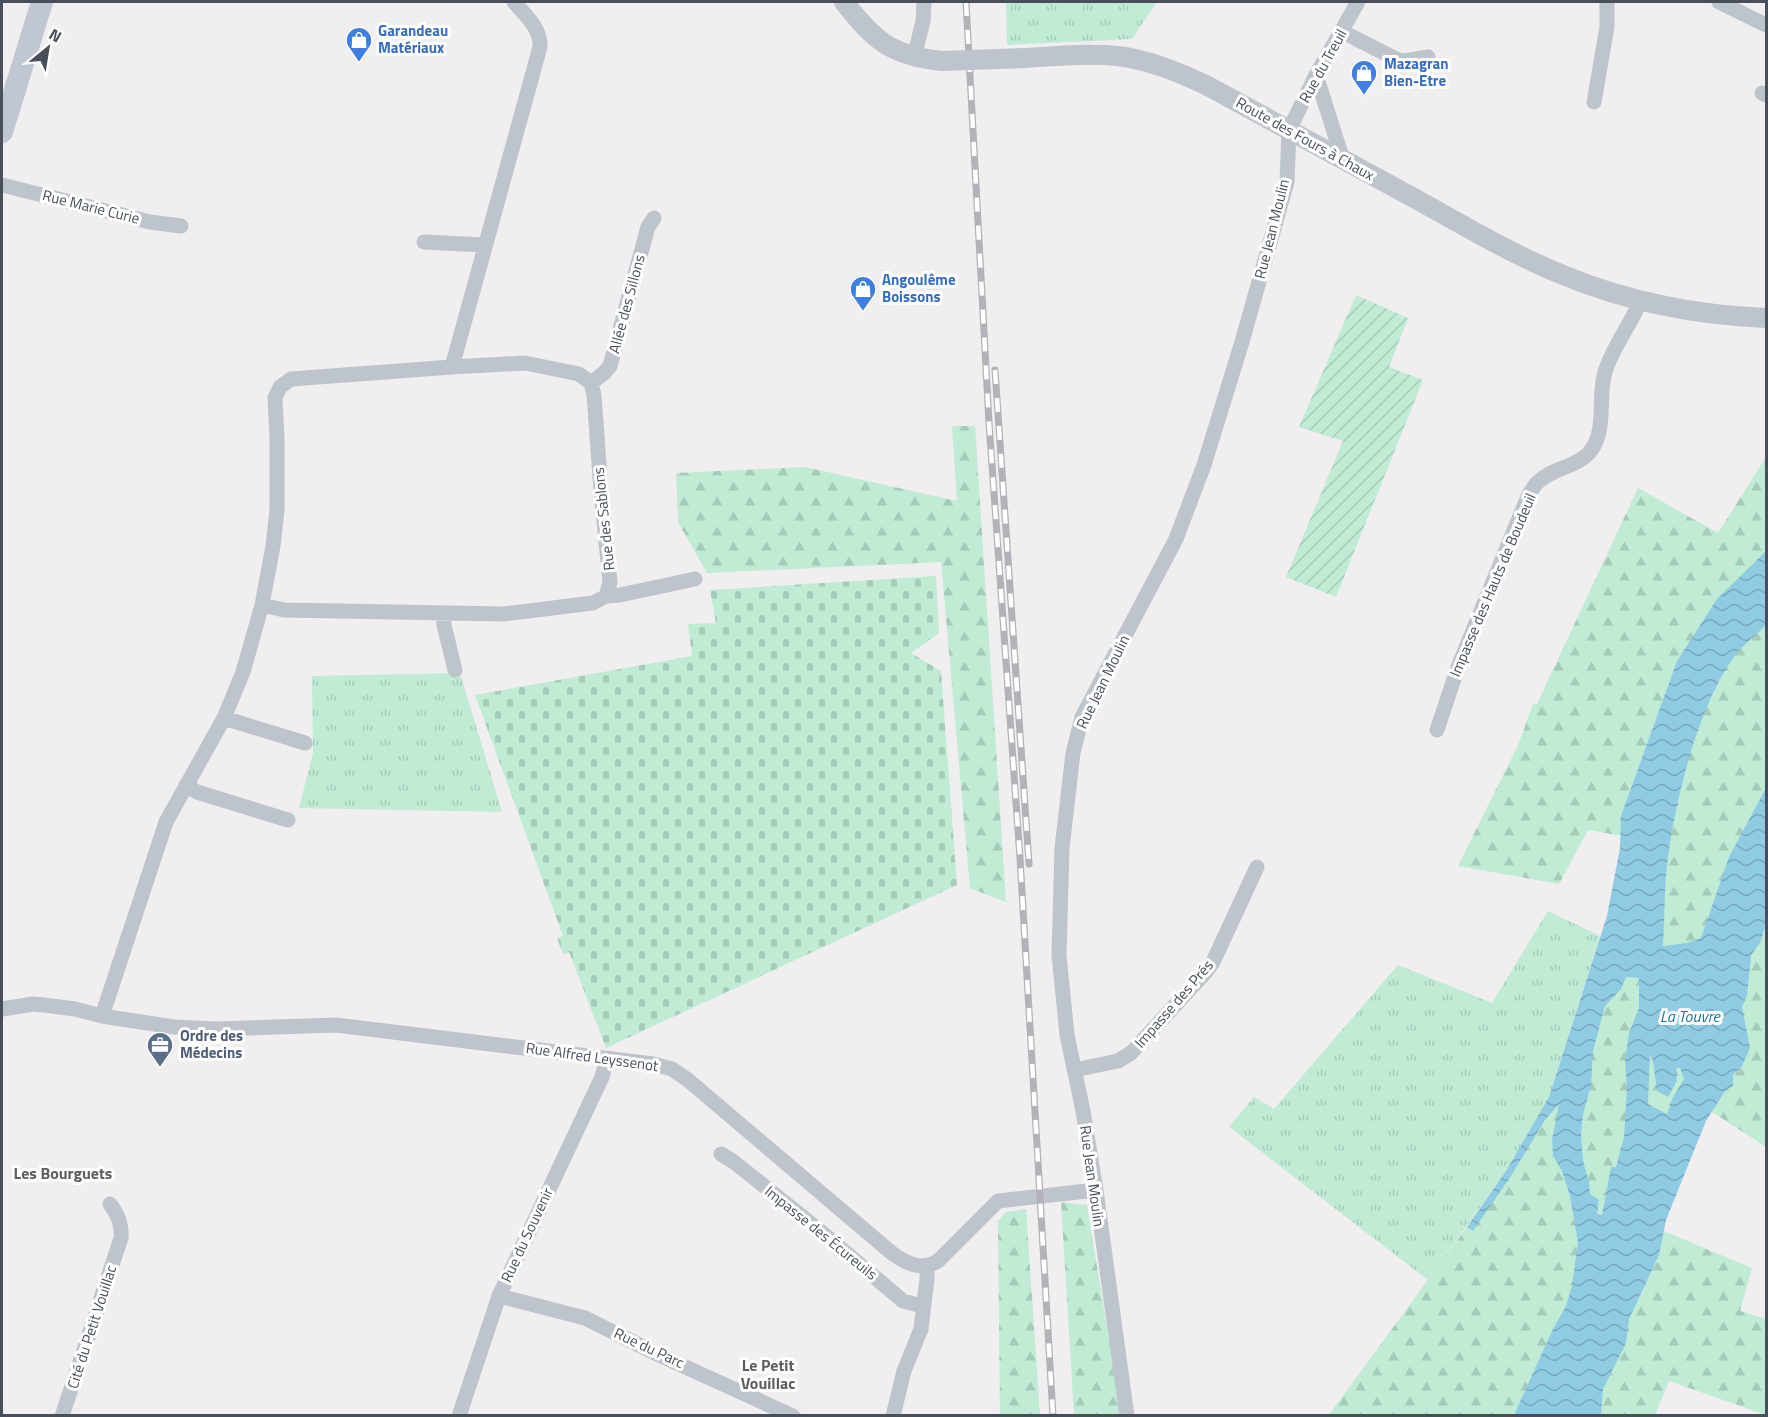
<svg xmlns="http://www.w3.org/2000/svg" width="1768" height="1417" font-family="'Titillium Web',sans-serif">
<defs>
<pattern id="grass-tufts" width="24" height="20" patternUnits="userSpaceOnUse" patternTransform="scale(1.5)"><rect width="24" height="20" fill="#c0ebd5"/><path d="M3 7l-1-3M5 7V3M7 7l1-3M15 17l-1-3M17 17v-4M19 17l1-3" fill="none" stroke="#a6cbb9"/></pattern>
<pattern id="forest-firs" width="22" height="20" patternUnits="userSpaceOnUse" patternTransform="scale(1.5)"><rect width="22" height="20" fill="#c0ebd5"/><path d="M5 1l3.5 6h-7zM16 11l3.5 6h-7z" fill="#a6cbb9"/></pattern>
<pattern id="cemetery-stones" width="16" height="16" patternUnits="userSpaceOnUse" patternTransform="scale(1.5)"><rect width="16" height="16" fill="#c0ebd5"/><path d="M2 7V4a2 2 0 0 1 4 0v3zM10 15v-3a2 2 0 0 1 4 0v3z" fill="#a6cbb9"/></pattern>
<pattern id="garden-furrows" width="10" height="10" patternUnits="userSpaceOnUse" patternTransform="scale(1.5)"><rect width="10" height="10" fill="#c0ebd5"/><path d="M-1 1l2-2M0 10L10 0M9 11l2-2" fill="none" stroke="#a6cbb9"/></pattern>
<pattern id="water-waves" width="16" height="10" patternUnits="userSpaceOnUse" patternTransform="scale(1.5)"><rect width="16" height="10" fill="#90cbe4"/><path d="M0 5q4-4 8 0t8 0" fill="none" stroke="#78a7bc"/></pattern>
</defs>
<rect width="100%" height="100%" fill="#f0eeee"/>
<!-- grass -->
<path fill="url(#grass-tufts)" d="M 1006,2 L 1157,2 L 1132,39 L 1007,45 Z
M 460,673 L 502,812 L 299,808 L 313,753 L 312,676 Z
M 1548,911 L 1600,936 L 1549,1098 L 1506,1171 L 1428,1280 L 1229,1127 L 1254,1097 L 1274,1109 L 1398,965 L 1492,1003 Z"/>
<!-- forest -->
<path fill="url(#forest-firs)" d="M 952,426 L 975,426 L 1006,902 L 970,888 L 941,562 L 707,573 L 678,522 L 676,473 L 805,467 L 957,501 Z
M 1766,457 L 1766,1147 L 1706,1108 L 1659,1229 L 1752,1268 L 1740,1311 L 1766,1319 L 1766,1415 L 1669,1381 L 1655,1415 L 1328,1416 L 1467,1227 L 1561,1093 L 1634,838 L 1588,830 L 1559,884 L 1458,866 L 1518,745 L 1533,704 L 1537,704 L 1638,488 L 1718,533 Z
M 1061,1202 L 1087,1205 L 1121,1415 L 1074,1415 Z
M 1026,1209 L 1040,1415 L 1000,1415 L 998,1221 L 1006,1212 Z"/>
<!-- cemetery -->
<path fill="url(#cemetery-stones)" d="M 936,576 L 939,633 L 911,653 L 941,671 L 957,885 L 606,1048 L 569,952 L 563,954 L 557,938 L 563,936 L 475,695 L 692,656 L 688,624 L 716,623 L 710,590 Z"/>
<!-- garden -->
<path fill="url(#garden-furrows)" d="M 1356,295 L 1408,318 L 1389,367 L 1423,380 L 1336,597 L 1286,577 L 1343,441 L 1299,427 Z"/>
<!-- water -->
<path fill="url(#water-waves)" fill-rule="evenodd" d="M 1766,551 L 1766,625 C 1756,635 1743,645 1734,657 C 1700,703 1677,793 1669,850 C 1664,881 1665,914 1663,946 L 1687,943 L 1701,938 L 1729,857 L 1766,788 L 1766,924 L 1760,943 L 1751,955 L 1747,996 L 1742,1007 L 1750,1048 L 1742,1066 L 1733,1075 L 1733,1086 L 1725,1091 L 1706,1121 L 1666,1220 L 1659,1255 L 1629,1319 L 1626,1343 L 1603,1389 L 1601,1415 L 1514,1415 L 1552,1331 L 1566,1306 L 1572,1286 L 1578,1242 L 1570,1196 L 1562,1171 L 1553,1156 L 1552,1140 L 1559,1104 L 1545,1120 L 1511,1176 L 1473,1231 L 1467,1227 L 1506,1171 L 1549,1097 L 1607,916 L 1620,848 L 1621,816 L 1677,661 L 1717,599 ZM 1626,977 L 1639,978 L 1639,1008 L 1629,1033 L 1625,1060 L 1627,1088 L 1624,1137 L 1616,1167 L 1611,1167 L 1602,1215 L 1597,1214 L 1599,1200 L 1590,1194 L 1589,1182 L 1583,1161 L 1581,1136 L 1583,1114 L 1591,1086 L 1593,1051 L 1605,1006 L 1621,989 ZM 1650,1055 L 1653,1061 L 1657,1091 L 1668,1097 L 1677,1081 L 1676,1068 L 1680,1068 L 1684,1079 L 1673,1097 L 1667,1114 L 1648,1104 Z"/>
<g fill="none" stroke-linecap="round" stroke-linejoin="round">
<!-- minor -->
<path stroke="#bec4cc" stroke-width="15" d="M 1719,2 L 1766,25
M 1341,31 L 1398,60 L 1405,61 L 1428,57
M 914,58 L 923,21 L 924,2
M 1316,75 L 1343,160
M 1762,93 L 1766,95
M 1594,102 L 1607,27 L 1607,2
M 2,185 L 150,222 L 181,226
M 424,242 L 484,245
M 591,383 L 604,373 L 610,366 L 648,227 L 654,218
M 606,596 L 620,595 L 695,579
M 262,605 L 284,610 L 504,614 L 593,603 L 606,596 L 610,582 L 601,491 L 594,395 L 591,383 L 579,374 L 525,363 L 452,367
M 443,613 L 444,625 L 455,670
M 224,718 L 305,743
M 1437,730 L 1458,667 L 1529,494 C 1532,491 1534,486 1537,483 C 1551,468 1575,468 1589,453 C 1608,431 1597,397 1605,372 C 1613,346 1631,325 1640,301
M 186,785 L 197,792 L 288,820
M 2,1009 L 33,1004 L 44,1005 L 75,1009 L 102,1016 L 174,1027 L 216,1029 L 336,1025 L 653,1064 L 672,1069 L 688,1080 L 893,1254 C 908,1264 921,1271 938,1261 L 998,1201 L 1096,1190
M 102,1016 L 166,822 L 224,718 L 243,672 L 262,605 L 273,546 L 277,510 L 277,440 L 275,398 L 280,387 L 291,379 L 452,367 L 540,47 C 541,28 525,15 514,2
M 1074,1070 L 1118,1061 L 1131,1053 L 1205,973 L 1213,962 L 1257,867
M 721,1154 L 734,1162 L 819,1230 L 903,1301 L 922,1306
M 499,1296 L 585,1318 L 659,1355 L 793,1416
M 62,1416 L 121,1238 C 122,1224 118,1215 110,1204
M 459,1416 L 499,1296 L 602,1077 L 607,1059
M 893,1416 L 904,1371 L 921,1329 L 927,1279 L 927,1266
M 1127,1416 L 1096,1190 L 1083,1111 L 1067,1035 L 1059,955 L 1062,848 L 1073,753 L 1082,717 L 1176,539 L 1204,465 L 1242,342 L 1287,182 L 1289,130 L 1316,75 L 1358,2"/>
<!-- tertiary -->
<path stroke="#bec4cc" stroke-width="20" d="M 844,2 C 874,40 891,56 942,61
M 1025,58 C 1056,56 1087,53 1118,56 C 1149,60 1178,72 1206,85 C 1276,123 1345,161 1414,198 C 1463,225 1511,254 1563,275 C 1628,302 1696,315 1766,318"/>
<!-- secondary -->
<path stroke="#c0c7d3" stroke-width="22" d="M 2,132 L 42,2"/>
<!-- rail casing -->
<g stroke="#b1b3b8" stroke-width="7">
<path id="rail" d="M 966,2 L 989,423 L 1020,858 L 1053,1416
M 995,370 L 1029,864"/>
</g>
<!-- rail -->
<use href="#rail" stroke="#fff" stroke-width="4.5" stroke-dasharray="14" stroke-linecap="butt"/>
<!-- tertiary-bridge -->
<path stroke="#bec4cc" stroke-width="20" d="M 942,61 L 1025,58"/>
</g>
<!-- icons -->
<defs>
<g id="shop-pin" transform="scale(1.35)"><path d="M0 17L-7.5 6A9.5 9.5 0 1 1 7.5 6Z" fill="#3f7fe0" stroke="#fff"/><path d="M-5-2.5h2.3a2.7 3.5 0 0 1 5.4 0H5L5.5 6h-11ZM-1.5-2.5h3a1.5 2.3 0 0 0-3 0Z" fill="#fff"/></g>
<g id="office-pin" transform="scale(1.35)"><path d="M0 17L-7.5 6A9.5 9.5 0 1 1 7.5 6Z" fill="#5c6f8a" stroke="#fff"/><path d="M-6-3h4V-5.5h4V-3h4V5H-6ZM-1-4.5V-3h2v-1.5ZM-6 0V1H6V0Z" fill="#fff"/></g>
</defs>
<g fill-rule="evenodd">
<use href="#shop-pin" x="359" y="40"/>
<use href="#shop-pin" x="1364" y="73"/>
<use href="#shop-pin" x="863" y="289"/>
<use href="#office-pin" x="160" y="1045"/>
</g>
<g text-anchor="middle" stroke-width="6" stroke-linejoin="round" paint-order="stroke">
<!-- shop labels -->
<g font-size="15" font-weight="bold" fill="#366cbe" stroke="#fff" text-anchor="start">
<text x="378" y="36">Garandeau<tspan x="378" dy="17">Matériaux</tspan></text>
<text x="1384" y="69">Mazagran<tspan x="1384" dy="17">Bien-Etre</tspan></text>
<text x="882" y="285">Angoulême<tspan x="882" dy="17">Boissons</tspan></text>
</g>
<!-- street labels -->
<g font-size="15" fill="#484f5a" stroke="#fff">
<text transform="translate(1323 66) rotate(-61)" y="5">Rue du Treuil</text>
<text transform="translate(1305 139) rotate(29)" y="5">Route des Fours à Chaux</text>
<text transform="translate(91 207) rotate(14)" y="5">Rue Marie Curie</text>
<text transform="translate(1272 229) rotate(-76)" y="5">Rue Jean Moulin</text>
<text transform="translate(627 304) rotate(-75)" y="5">Allée des Sillons</text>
<text transform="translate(604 519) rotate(-96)" y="5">Rue des Sablons</text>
<text transform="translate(1493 585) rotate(-67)" y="5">Impasse des Hauts de Boudeuil</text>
<text transform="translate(1103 682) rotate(-64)" y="5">Rue Jean Moulin</text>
<text transform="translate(1174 1004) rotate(-49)" y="5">Impasse des Prés</text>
<text transform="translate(592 1057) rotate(8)" y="5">Rue Alfred Leyssenot</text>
<text transform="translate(1092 1176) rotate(82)" y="5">Rue Jean Moulin</text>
<text transform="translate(821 1233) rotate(39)" y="5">Impasse des Écureuils</text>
<text transform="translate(527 1235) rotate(-65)" y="5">Rue du Souvenir</text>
<text transform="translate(92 1327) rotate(-72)" y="5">Cité du Petit Vouillac</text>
<text transform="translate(649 1348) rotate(25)" y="5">Rue du Parc</text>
</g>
<!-- service labels -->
<g font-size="15" font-weight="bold" fill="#4e5e75" stroke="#fff" text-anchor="start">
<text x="180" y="1041">Ordre des<tspan x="180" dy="17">Médecins</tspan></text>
</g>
<!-- water labels -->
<g font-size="16" font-style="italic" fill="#18749d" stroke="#fff">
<text x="1690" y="1022">La Touvre</text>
</g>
<!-- neighbourhood labels -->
<g font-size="16" font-weight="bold" fill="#5b5e62" stroke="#fff">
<text x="63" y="1179">Les Bourguets</text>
<text x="768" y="1371">Le Petit<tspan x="768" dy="18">Vouillac</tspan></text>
</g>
</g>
<!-- border -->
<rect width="1768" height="1417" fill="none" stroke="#484f5a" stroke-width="6"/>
<!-- north arrow -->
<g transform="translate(48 48) rotate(30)" stroke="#ffffff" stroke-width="4.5" paint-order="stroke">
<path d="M0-4.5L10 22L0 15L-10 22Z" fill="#484f5a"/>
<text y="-9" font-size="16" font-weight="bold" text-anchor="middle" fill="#484f5a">N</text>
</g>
</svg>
